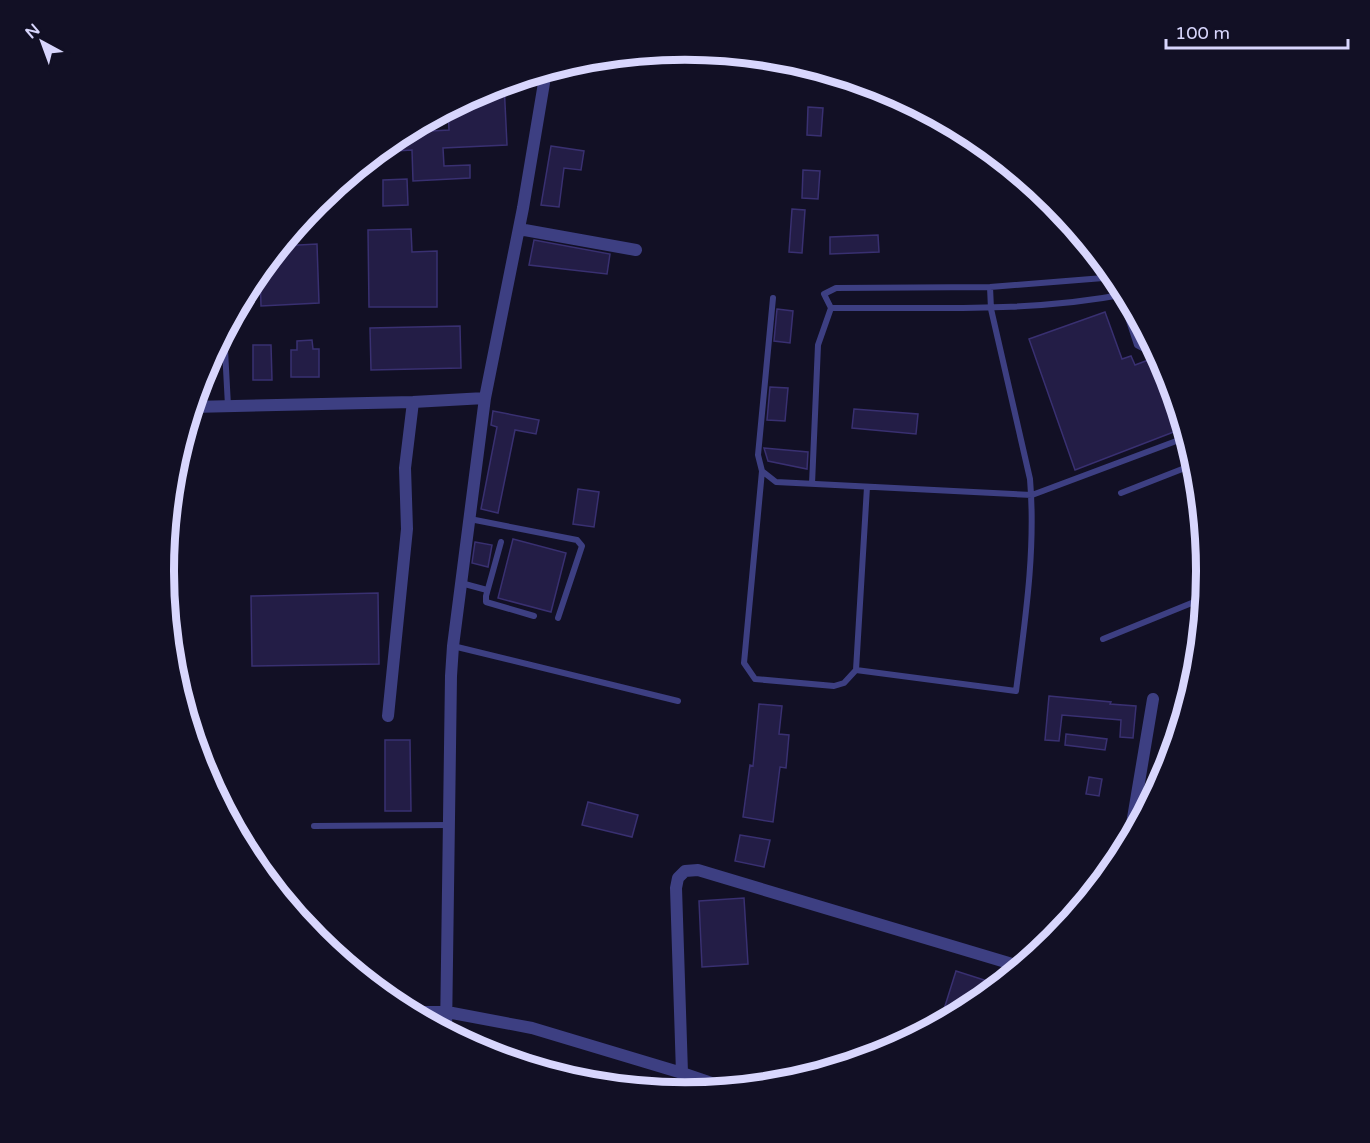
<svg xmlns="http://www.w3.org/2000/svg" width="1370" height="1143" font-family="'Varela Round',sans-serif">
<rect width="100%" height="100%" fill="#121025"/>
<!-- building -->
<path fill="#231d46" stroke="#393071" stroke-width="1.5" d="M 504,83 L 507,145 L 443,148 L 444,166 L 470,165 L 470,178 L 413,181 L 412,150 L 377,152 L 395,137 L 413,128 L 413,132 L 449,130 L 448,109 L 486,89 Z
M 808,107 L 823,108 L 821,136 L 807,135 Z
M 551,146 L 584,151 L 581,170 L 564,168 L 559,207 L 541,205 Z
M 803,170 L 820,171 L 818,199 L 802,198 Z
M 407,179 L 408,205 L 383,206 L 383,180 Z
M 792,209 L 805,210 L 802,253 L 789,252 Z
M 411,229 L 412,252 L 437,251 L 437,307 L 369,307 L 368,230 Z
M 878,235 L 879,252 L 830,254 L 830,237 Z
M 534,240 L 610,254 L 607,274 L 529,265 Z
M 317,244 L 319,303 L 261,306 L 260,271 L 280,246 Z
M 777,309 L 793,311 L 790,343 L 774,341 Z
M 1105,312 L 1122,359 L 1131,356 L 1135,365 L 1159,356 L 1167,372 L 1184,428 L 1075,470 L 1029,339 Z
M 460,326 L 461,368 L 371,370 L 370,328 Z
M 312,340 L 313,349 L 319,349 L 319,377 L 291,377 L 291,350 L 297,350 L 297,341 Z
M 253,345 L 271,345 L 272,380 L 253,380 Z
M 770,387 L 788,388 L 785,421 L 767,420 Z
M 854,409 L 918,414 L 916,434 L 852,428 Z
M 493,411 L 539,420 L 536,434 L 515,430 L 498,513 L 481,509 L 497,427 L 491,425 Z
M 764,448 L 808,452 L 807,469 L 768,461 Z
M 578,489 L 599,492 L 594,527 L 573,524 Z
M 513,539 L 566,553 L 551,612 L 498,598 Z
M 475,542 L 492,545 L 488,567 L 472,563 Z
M 378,593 L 379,664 L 252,666 L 251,596 Z
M 1049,696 L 1111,702 L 1110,704 L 1136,706 L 1133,738 L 1120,737 L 1121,720 L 1062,715 L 1059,741 L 1045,740 Z
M 759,704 L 782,706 L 779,734 L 789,735 L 786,768 L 780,767 L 773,822 L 743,817 L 750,765 L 753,766 Z
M 1066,734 L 1107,739 L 1105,750 L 1065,745 Z
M 385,740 L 410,740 L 411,811 L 385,811 Z
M 1089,777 L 1102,779 L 1099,796 L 1086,794 Z
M 588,802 L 638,815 L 632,837 L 582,825 Z
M 740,835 L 770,840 L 764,867 L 735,861 Z
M 744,898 L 748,964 L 702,967 L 699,901 Z
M 956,971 L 1000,985 L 975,1006 L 939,1025 Z
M 454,1031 L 533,1056 L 529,1067 L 485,1054 L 453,1037 Z"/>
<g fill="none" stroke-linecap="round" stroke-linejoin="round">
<!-- service -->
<path stroke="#3d3f82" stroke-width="6" d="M 1115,278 L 1137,345 L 1148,351 L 1155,348
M 773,298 L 758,455 L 762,471 L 776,482 L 1032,495 L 1187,437
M 831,308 C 930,307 1028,313 1126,294
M 224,331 L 228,406
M 762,471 L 744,663 L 755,679 L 834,686 L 844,683 L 856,670
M 812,484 L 818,345 L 831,308 L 824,294 L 836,288 L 990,287 L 1116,277
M 867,487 L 856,670 L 1016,691 C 1025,621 1036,550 1030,479 L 991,309 L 990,287
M 1121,493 L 1195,464
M 470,519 L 577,540 L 582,546 L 558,618
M 501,542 L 486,596 L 486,602 L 534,616
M 461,583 L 487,590
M 1103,639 L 1204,598
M 453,646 L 678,701
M 314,826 L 449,825"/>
<!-- minor -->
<path stroke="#3d3f82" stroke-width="12" d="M 519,229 L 636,250
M 192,407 L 413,402 L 485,398
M 388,716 L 407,529 L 405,468 L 413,402
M 1129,842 L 1153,699
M 408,1012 L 447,1012 L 532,1028 L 682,1073 L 729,1089
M 446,1033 L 451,676 L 453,646 L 485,398 L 523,208 L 546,71
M 682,1073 L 676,888 L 678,878 L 685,871 L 698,870 L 1022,967"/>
</g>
<!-- crop -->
<path d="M0 0H1370V1143H0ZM174 571a511 511 0 1 1 1022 0a511 511 0 1 1-1022 0Z" fill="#121025" fill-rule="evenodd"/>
<path fill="none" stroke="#d8d6fd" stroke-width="8" d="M174 571a511 511 0 1 1 1022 0a511 511 0 1 1-1022 0Z"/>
<!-- north arrow -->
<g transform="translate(42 42) rotate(319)" stroke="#121025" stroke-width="4.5" paint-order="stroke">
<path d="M0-4.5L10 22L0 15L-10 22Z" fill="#d8d6fd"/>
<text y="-9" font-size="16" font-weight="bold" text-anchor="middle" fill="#d8d6fd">N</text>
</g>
<!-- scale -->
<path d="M1166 39v9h182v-9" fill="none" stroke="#d8d6fd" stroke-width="3"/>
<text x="1175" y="39" font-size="18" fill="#d8d6fd" stroke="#121025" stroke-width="4.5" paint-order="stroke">100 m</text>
</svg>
